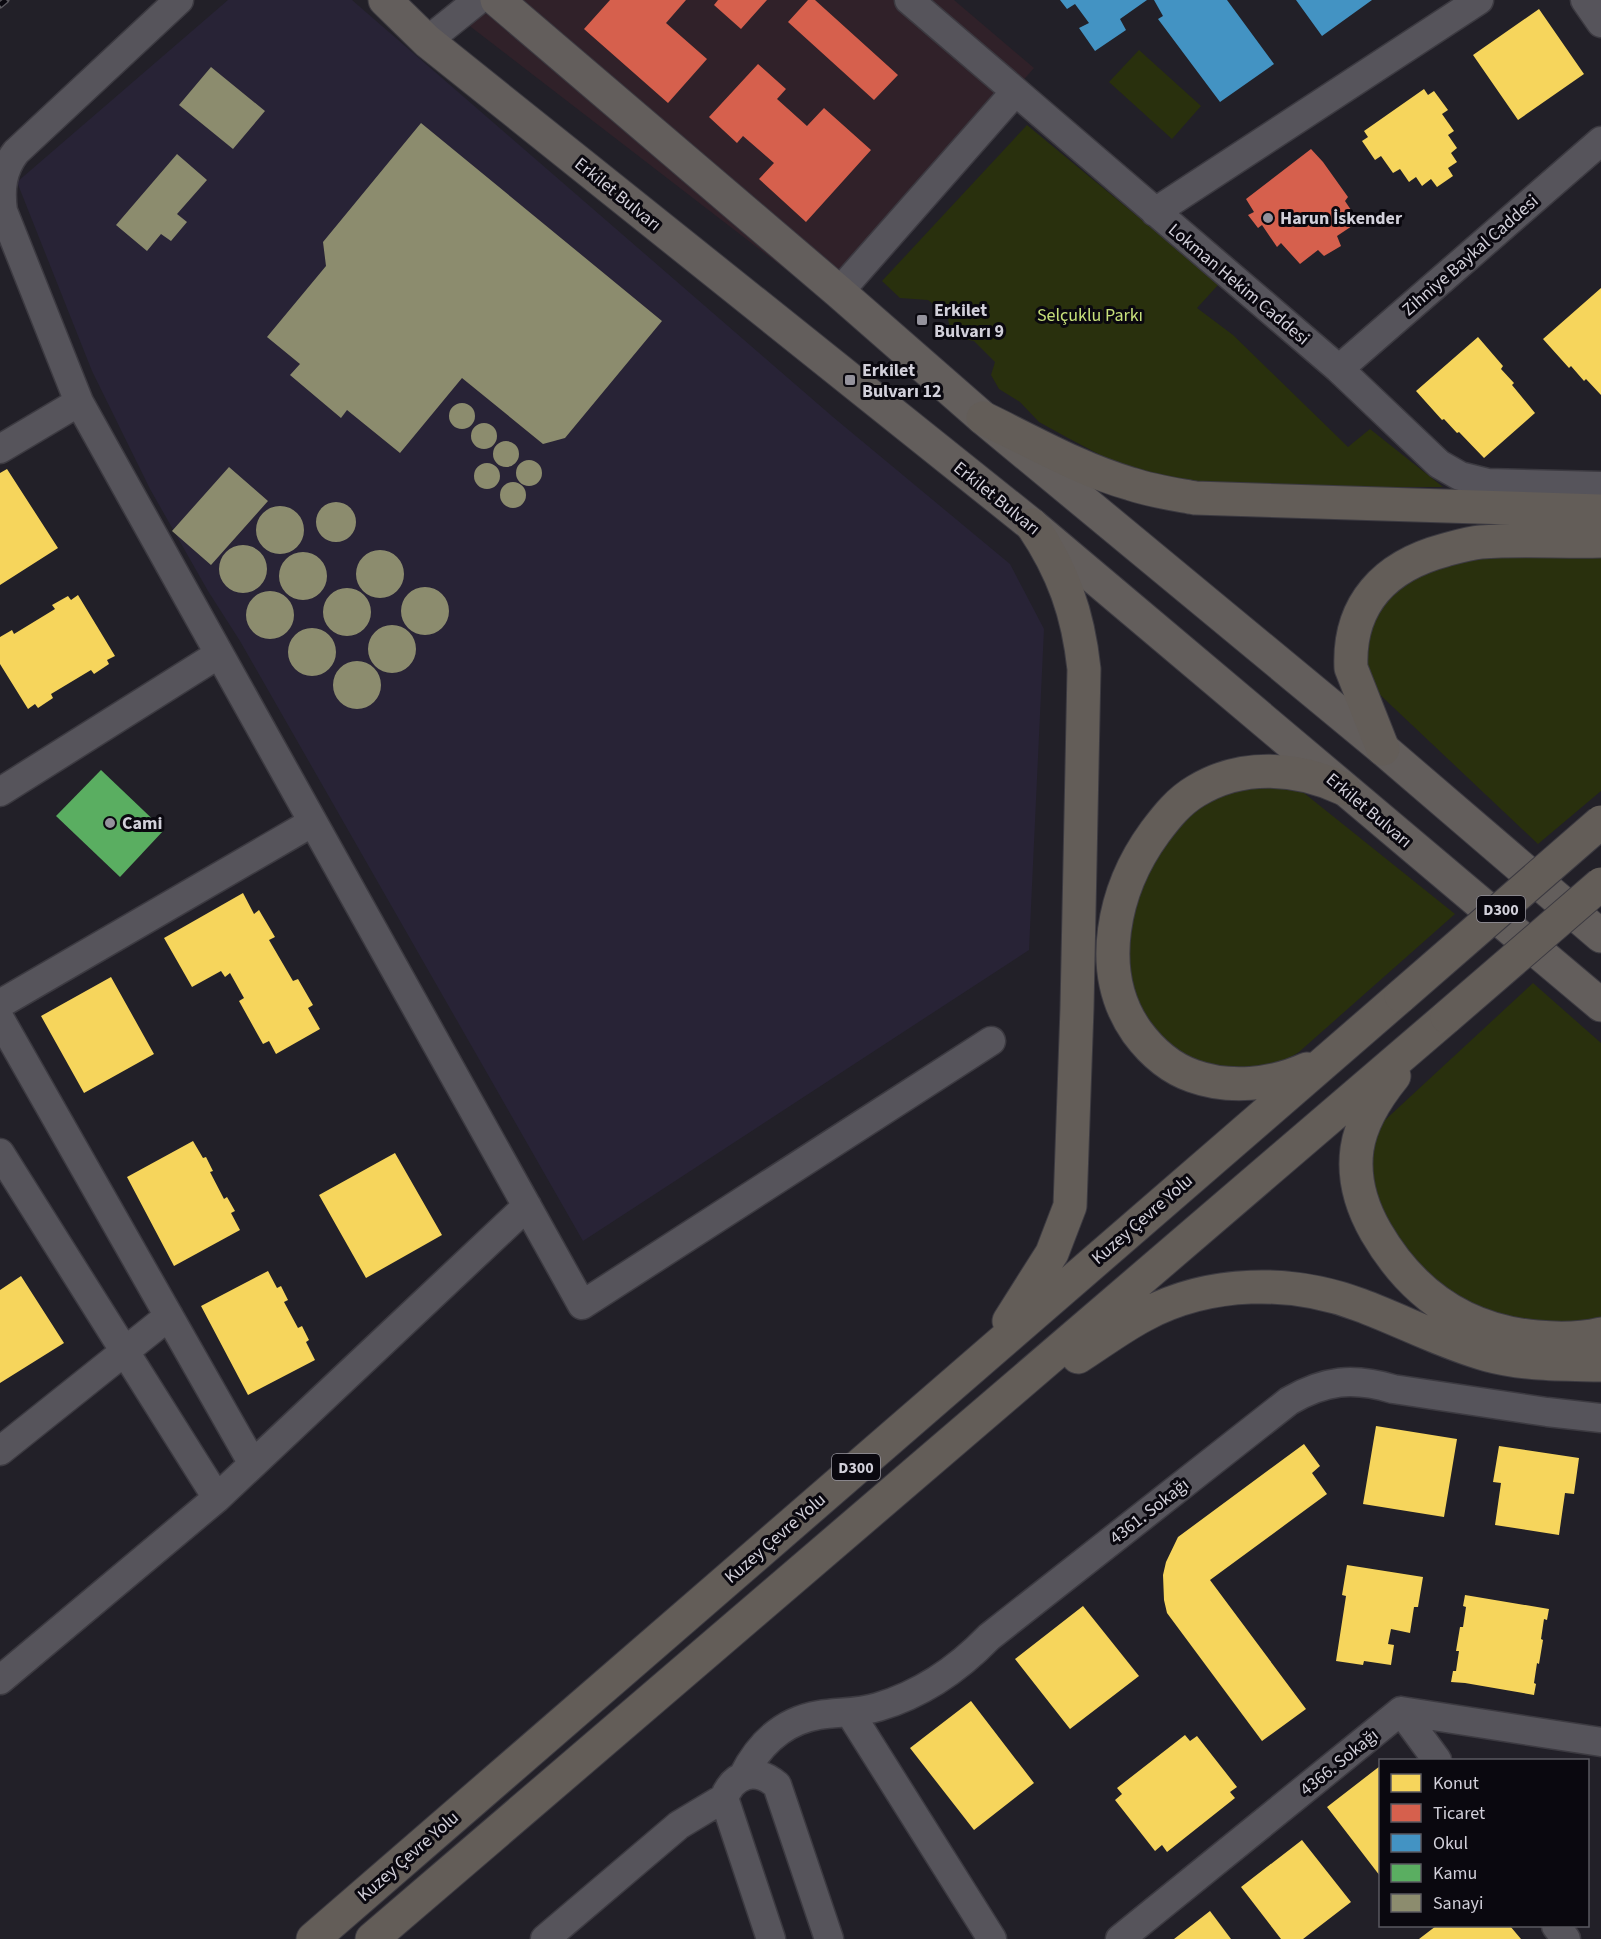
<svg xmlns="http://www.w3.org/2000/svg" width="1601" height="1939" font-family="'Source Sans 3',sans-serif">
<rect width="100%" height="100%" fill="#222028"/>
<!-- commercial -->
<path fill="#302129" d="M 481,0 L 954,0 L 1034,68 L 828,302 L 458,17 Z"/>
<!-- built -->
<path fill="#282336" d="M 228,0 L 352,0 L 833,417 L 1010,564 L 1044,629 L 1029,950 L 583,1241 L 240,641 L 208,591 L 150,489 L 92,371 L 17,182 Z"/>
<!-- green -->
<path fill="#29300d" d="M 1139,50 L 1201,106 L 1172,139 L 1109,82 Z
M 1027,125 L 1143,221 L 1218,285 L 1197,308 L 1233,335 L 1348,447 L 1370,429 L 1443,487 L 1187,487 L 1150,481 L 1068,438 L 1039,422 L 1020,402 L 999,389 L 991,375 L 995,362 L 974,341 L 959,338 L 950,328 L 947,315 L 928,300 L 900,298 L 882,281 Z
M 1601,554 L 1601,791 L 1538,844 L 1375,690 L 1366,663 L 1365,636 L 1395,583 L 1471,555 Z
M 1243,785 L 1289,788 L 1304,793 L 1455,914 L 1299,1052 L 1284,1061 L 1253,1071 L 1188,1061 L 1141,1017 L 1127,967 L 1129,923 L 1150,862 L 1197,805 Z
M 1533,983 L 1601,1043 L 1601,1324 L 1502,1319 L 1433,1284 L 1384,1222 L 1370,1170 L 1376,1136 L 1384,1121 Z"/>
<!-- homes -->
<path fill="#f6d55c" d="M 1539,9 L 1584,74 L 1518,120 L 1473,55 Z
M 1424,89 L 1428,95 L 1434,91 L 1448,110 L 1442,114 L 1454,131 L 1448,135 L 1457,148 L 1451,153 L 1457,162 L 1448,168 L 1453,176 L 1437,187 L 1431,179 L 1422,186 L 1416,177 L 1409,182 L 1400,169 L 1393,173 L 1381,156 L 1375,160 L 1362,141 L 1368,137 L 1364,131 Z
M 1601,288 L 1601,395 L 1586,379 L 1584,381 L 1571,366 L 1569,368 L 1543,339 Z
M 1478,337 L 1503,366 L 1501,369 L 1514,383 L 1512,385 L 1535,413 L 1484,458 L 1459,432 L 1457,433 L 1444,419 L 1442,420 L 1416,391 Z
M 7,469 L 58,548 L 0,585 L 0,473 Z
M 78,595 L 115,656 L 107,660 L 109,664 L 94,674 L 91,670 L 51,694 L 53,698 L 38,708 L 35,704 L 28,709 L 0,664 L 0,637 L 12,630 L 14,634 L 55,609 L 52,605 L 68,596 L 71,600 Z
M 243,893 L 254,914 L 259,910 L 275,937 L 269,940 L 293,981 L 298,979 L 313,1005 L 308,1008 L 320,1029 L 276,1054 L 269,1041 L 263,1044 L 239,1001 L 244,998 L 230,973 L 225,977 L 221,971 L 192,987 L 164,938 Z
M 111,977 L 154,1054 L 84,1093 L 41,1016 Z
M 193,1141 L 203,1158 L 206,1157 L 213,1171 L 210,1172 L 224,1199 L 227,1197 L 235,1211 L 231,1213 L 240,1230 L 174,1266 L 127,1177 Z
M 395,1153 L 442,1235 L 366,1278 L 319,1195 Z
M 268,1271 L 277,1288 L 281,1286 L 288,1300 L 284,1302 L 298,1328 L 302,1326 L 309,1340 L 306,1342 L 315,1360 L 248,1395 L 201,1306 Z
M 21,1276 L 64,1343 L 0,1383 L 0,1290 Z
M 1376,1426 L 1457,1439 L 1444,1517 L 1363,1504 Z
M 1304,1444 L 1320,1466 L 1312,1473 L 1327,1494 L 1210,1580 L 1306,1709 L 1262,1741 L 1167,1613 L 1164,1600 L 1163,1575 L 1166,1562 L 1178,1537 Z
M 1499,1446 L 1579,1458 L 1574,1494 L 1565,1493 L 1559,1535 L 1495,1525 L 1501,1483 L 1493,1482 Z
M 1347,1565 L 1423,1577 L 1418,1607 L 1414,1607 L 1410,1633 L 1391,1629 L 1388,1644 L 1394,1645 L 1391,1665 L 1364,1661 L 1363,1665 L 1336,1661 L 1346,1596 L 1342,1595 Z
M 1465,1595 L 1549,1609 L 1547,1620 L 1544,1619 L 1541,1639 L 1543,1640 L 1539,1664 L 1537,1663 L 1534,1683 L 1536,1684 L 1534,1695 L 1465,1683 L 1451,1682 L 1453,1671 L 1456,1671 L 1459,1651 L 1456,1651 L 1460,1627 L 1463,1627 L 1466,1607 L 1463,1606 Z
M 1083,1606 L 1139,1676 L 1070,1729 L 1015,1659 Z
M 971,1701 L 1034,1783 L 974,1830 L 910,1748 Z
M 1185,1735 L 1190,1741 L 1197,1736 L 1237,1787 L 1230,1792 L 1235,1798 L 1167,1852 L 1162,1845 L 1155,1851 L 1115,1800 L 1122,1794 L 1117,1788 Z
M 1380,1766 L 1380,1876 L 1327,1807 Z
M 1302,1840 L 1351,1902 L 1303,1939 L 1281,1939 L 1241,1887 Z
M 1210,1911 L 1231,1939 L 1174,1939 Z
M 1436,1926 L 1510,1926 L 1521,1939 L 1419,1939 Z"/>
<!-- shops -->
<path fill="#d6604d" d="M 610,0 L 686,0 L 666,23 L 707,59 L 668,103 L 584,29 Z
M 718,0 L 767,0 L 741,29 L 714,5 Z
M 808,0 L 815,0 L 898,75 L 874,100 L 788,22 Z
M 758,64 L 786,89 L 777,99 L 807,126 L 824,108 L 871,150 L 806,222 L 759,179 L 774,163 L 743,136 L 737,143 L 709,117 Z
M 1311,149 L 1323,162 L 1348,197 L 1345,201 L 1353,213 L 1348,216 L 1355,224 L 1337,236 L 1341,246 L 1324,256 L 1318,250 L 1300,264 L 1281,243 L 1277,247 L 1262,225 L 1258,228 L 1248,215 L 1254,212 L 1246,199 Z"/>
<!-- schools -->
<path fill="#4393c3" d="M 1060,0 L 1147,0 L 1120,19 L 1126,30 L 1095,51 L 1079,28 L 1089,23 L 1075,4 L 1067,9 Z
M 1154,0 L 1227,0 L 1274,64 L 1220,102 L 1158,19 L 1163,16 Z
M 1296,0 L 1372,0 L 1322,36 Z"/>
<!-- public -->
<path fill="#5aae61" d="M 101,770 L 164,830 L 120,877 L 56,816 Z"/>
<!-- industry -->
<path fill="#8c8c6e" d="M 211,67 L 265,111 L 233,149 L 179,105 Z
M 421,123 L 662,321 L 565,438 L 543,444 L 462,378 L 400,453 L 347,410 L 341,418 L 290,375 L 300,364 L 267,337 L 326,266 L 323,242 Z
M 177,154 L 207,180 L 177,214 L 187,222 L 171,241 L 161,234 L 147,251 L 116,225 Z
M449 416a13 13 0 1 1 26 0a13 13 0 1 1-26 0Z
M471 436a13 13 0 1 1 26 0a13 13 0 1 1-26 0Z
M493 454a13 13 0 1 1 26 0a13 13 0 1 1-26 0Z
M516 473a13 13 0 1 1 26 0a13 13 0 1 1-26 0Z
M474 476a13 13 0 1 1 26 0a13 13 0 1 1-26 0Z
M 229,467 L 268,501 L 211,565 L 172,531 Z
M500 495a13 13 0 1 1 26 0a13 13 0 1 1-26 0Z
M316 522a20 20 0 1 1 40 0a20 20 0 1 1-40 0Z
M256 530a24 24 0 1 1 48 0a24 24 0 1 1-48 0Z
M219 569a24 24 0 1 1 48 0a24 24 0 1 1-48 0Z
M356 574a24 24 0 1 1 48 0a24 24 0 1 1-48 0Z
M279 576a24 24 0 1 1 48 0a24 24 0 1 1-48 0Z
M401 611a24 24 0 1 1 48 0a24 24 0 1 1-48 0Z
M323 612a24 24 0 1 1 48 0a24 24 0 1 1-48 0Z
M246 615a24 24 0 1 1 48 0a24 24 0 1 1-48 0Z
M368 649a24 24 0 1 1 48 0a24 24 0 1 1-48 0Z
M288 652a24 24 0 1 1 48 0a24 24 0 1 1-48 0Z
M333 685a24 24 0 1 1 48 0a24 24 0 1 1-48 0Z"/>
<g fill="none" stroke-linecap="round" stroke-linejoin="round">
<!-- minor casing -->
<g stroke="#3c3a41" stroke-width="31">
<path id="minor" d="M 179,0 L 16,152 C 2,170 0,189 3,211 L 79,402 L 582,1305 L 991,1041
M 909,0 L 1339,369 L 1439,464 L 1460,476 L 1488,483 L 1601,486
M 1585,0 L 1601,23
M 427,41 L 478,0
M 1155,212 L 1479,0
M 839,292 L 1015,92
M 1339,369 L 1601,141
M 0,449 L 79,402
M 0,792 L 219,654
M 0,1004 L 313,822
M 0,1019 L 253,1464
M 0,1153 L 217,1498
M 0,1451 L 169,1316
M 0,1680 L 217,1498 L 527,1206
M 1401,1711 L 1437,1760
M 850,1713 L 992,1939
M 743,1776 C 759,1744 783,1721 819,1715 C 839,1712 859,1713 878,1707 C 922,1694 958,1669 989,1637 L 1289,1401 C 1325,1380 1353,1377 1393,1389 L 1547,1412 L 1601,1418
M 1556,1926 L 1566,1939
M 545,1939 L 679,1825 L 724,1798
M 771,1939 L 724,1798 C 734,1773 756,1767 777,1785 L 829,1939
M 1120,1939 L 1401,1711 L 1601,1742"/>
</g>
<!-- major casing -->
<g stroke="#3c3a41" stroke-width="35">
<path id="major" d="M 385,0 L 427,41 L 1032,525 L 1601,1005
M 497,0 L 839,292 L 983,418 L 1383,749 L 1601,936"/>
</g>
<!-- highway casing -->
<g stroke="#3c3a41" stroke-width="35">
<path id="highway" d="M 983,418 C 1031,441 1079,469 1131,484 C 1152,491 1173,494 1195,498 L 1601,511
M 1383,749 L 1351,668 C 1348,604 1385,566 1445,550 C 1456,547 1469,543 1481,542 C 1520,539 1561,542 1601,541
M 1307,1069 C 1272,1085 1229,1089 1193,1076 C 1170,1068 1151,1051 1137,1032 C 1094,971 1114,888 1155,832 C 1167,816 1179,801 1196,791 C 1242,763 1297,767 1344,789
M 1394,1076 C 1377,1097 1361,1121 1357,1149 C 1353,1178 1361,1206 1376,1232 C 1412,1294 1465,1331 1537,1337 C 1558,1339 1580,1339 1601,1334
M 1009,1321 L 1052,1253 L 1070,1206 L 1077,1008 L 1084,669 C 1078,613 1063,571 1032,525
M 1078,1357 C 1100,1343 1121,1327 1144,1315 C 1210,1280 1291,1279 1360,1305 C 1403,1321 1444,1343 1488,1355 C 1525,1365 1563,1364 1601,1365
M 313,1939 L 1401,996
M 372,1939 L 1447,1017"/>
</g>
<!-- minor -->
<use href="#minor" stroke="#56545b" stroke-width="28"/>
<!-- major -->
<use href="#major" stroke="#635e5c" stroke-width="33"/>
<!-- highway -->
<use href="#highway" stroke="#635d58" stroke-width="33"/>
<!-- rail casing -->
<g stroke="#5b595f" stroke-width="7">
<path id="rail" d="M 0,5 L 6,0"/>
</g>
<!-- rail -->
<use href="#rail" stroke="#0a080f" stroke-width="4.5" stroke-dasharray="14" stroke-linecap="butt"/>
<!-- highway-bridge casing -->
<g stroke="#3c3a41" stroke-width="35" stroke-linecap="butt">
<path id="highway-bridge" d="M 1401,996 L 1601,822
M 1447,1017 L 1601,884"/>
</g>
<!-- highway-bridge -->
<use href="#highway-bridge" stroke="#635d58" stroke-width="33"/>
</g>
<!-- markers -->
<g fill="#94929c" stroke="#0a080f" stroke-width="2">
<circle cx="1268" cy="218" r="6"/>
<rect x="916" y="314" width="12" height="12" rx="3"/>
<rect x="844" y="374" width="12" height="12" rx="3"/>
<circle cx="110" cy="823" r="6"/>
</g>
<g text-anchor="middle" stroke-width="6" stroke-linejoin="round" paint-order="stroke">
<!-- shield labels -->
<g fill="#0a080f" stroke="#96949d" stroke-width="1.5">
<rect x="1477" y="896" width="48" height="26" rx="4.5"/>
<rect x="832" y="1454" width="48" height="26" rx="4.5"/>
</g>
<g font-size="16" font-weight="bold" fill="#d2d0da">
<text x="1501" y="915">D300</text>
<text x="856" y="1473">D300</text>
</g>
<!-- street labels -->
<g font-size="18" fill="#d2d0da" stroke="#0a080f">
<text transform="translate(618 194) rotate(39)" y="6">Erkilet Bulvarı</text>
<text transform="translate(1470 255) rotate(-41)" y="6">Zihniye Baykal Caddesi</text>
<text transform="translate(1239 284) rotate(40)" y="6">Lokman Hekim Caddesi</text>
<text transform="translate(997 498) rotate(39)" y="6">Erkilet Bulvarı</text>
<text transform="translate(1369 810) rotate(40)" y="6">Erkilet Bulvarı</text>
<text transform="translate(1142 1219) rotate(-41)" y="6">Kuzey Çevre Yolu</text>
<text transform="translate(1149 1511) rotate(-38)" y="6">4361. Sokağı</text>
<text transform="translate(775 1538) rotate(-41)" y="6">Kuzey Çevre Yolu</text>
<text transform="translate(1339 1762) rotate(-39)" y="6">4366. Sokağı</text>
<text transform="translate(408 1856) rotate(-41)" y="6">Kuzey Çevre Yolu</text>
</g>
<!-- poi labels -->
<g font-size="18" font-weight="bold" fill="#d2d0da" stroke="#0a080f" text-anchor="start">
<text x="1280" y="224">Harun İskender</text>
<text x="934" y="316">Erkilet<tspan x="934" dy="21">Bulvarı 9</tspan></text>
<text x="862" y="376">Erkilet<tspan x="862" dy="21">Bulvarı 12</tspan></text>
<text x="122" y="829">Cami</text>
</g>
<!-- park labels -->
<g font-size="18" fill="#c7e07b" stroke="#0a080f">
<text x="1090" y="321">Selçuklu Parkı</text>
</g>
</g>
<!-- legend -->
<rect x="1379" y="1759" width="210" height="168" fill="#0a080f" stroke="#5a5860" stroke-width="1.5"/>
<rect x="1391" y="1774" width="30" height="18" fill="#f6d55c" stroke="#5a5860" stroke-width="1.5"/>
<text x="1433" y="1789" font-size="18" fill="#d2d0da">Konut</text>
<rect x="1391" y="1804" width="30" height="18" fill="#d6604d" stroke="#5a5860" stroke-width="1.5"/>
<text x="1433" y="1819" font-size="18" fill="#d2d0da">Ticaret</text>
<rect x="1391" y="1834" width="30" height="18" fill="#4393c3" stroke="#5a5860" stroke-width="1.5"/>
<text x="1433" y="1849" font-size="18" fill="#d2d0da">Okul</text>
<rect x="1391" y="1864" width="30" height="18" fill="#5aae61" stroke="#5a5860" stroke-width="1.5"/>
<text x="1433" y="1879" font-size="18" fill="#d2d0da">Kamu</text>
<rect x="1391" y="1894" width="30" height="18" fill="#8c8c6e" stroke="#5a5860" stroke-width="1.5"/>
<text x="1433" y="1909" font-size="18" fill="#d2d0da">Sanayi</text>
</svg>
